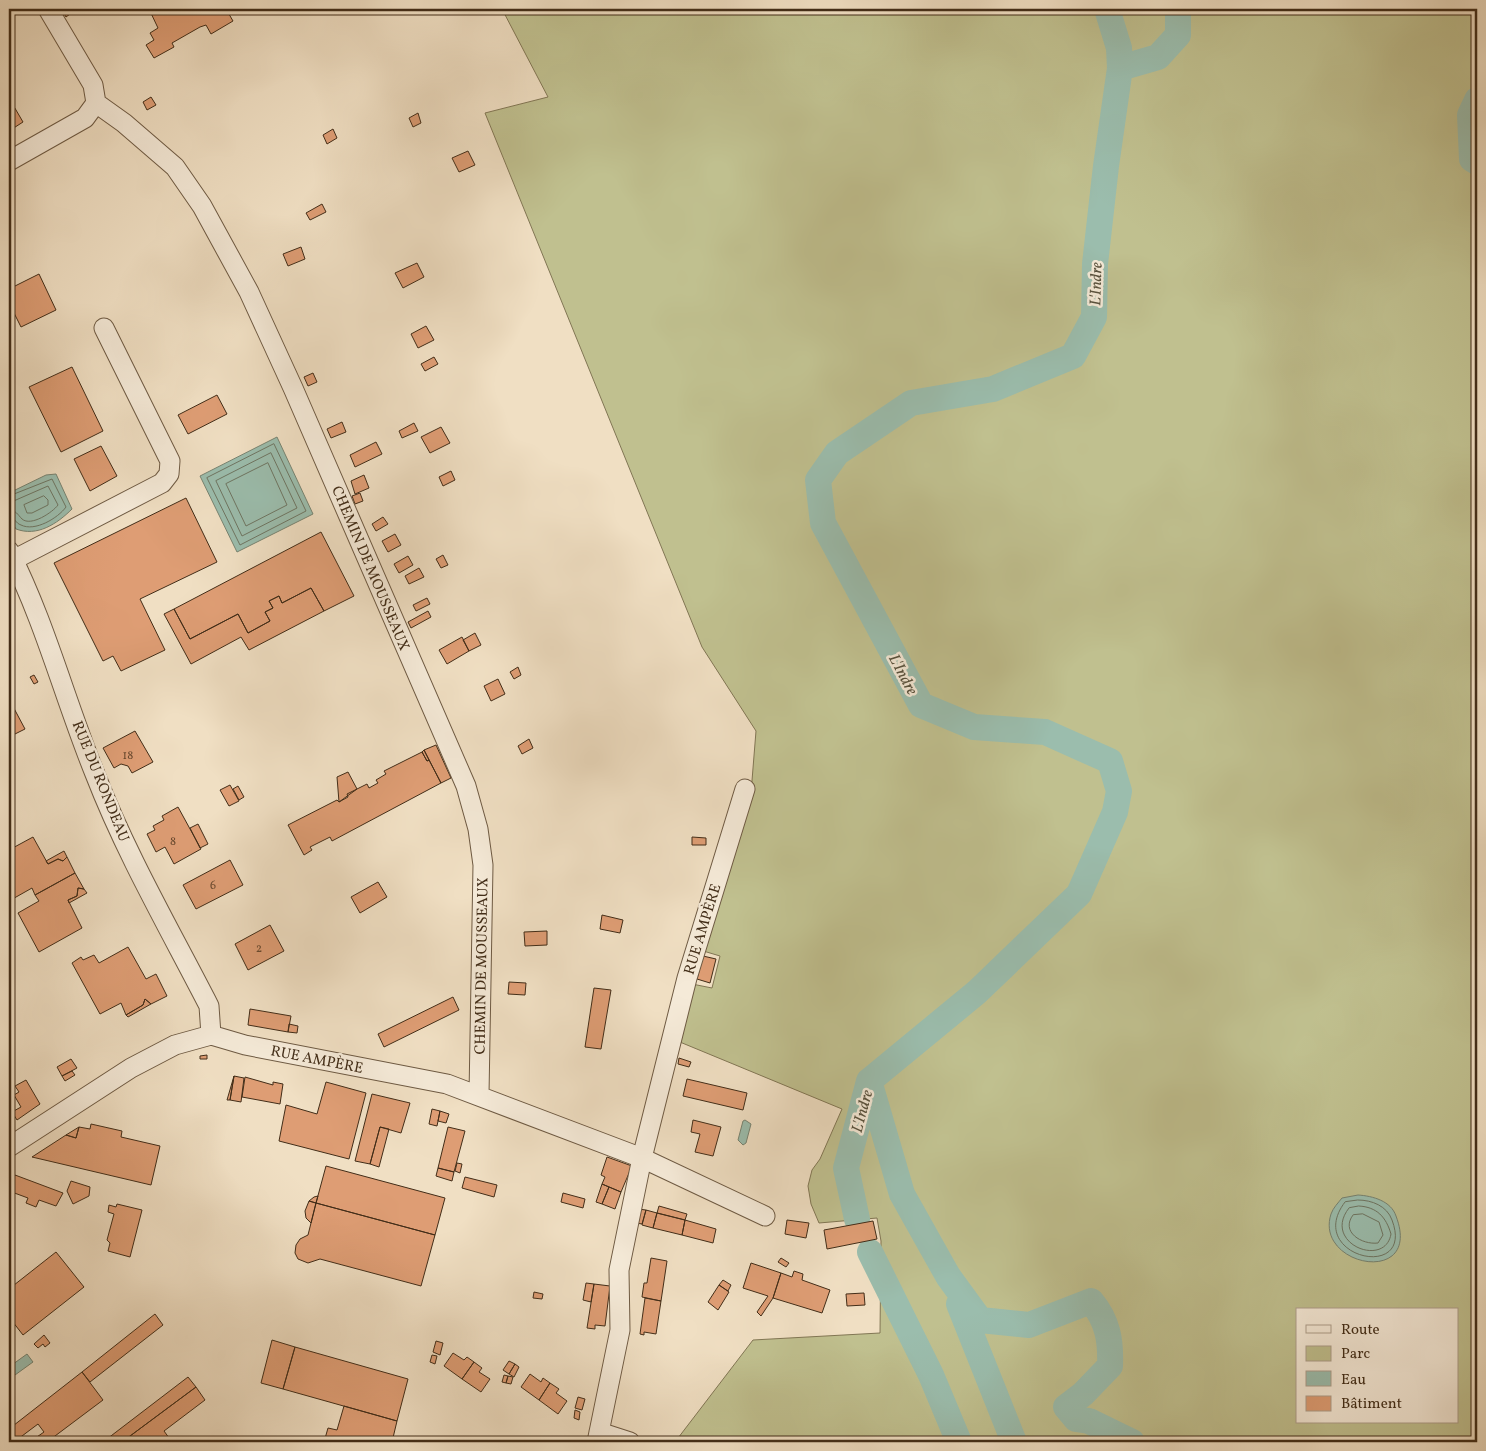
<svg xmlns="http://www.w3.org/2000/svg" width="1486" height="1451" font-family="Vollkorn,serif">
<rect width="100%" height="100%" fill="#f0dfc3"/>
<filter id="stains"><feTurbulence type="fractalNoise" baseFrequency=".004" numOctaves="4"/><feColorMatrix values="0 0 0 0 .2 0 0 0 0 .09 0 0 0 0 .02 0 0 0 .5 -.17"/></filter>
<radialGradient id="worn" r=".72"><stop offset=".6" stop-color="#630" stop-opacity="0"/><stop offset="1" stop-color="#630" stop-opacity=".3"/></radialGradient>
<!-- green -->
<path fill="#c0c08f" stroke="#817654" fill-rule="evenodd" d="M 502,9 L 1477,9 L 1477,1442 L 675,1442 L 753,1340 L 880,1333 L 881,1241 L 877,1218 L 819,1223 L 811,1204 L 808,1186 L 812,1170 L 820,1159 L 842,1109 L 675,1040 L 692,984 L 712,988 L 720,956 L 700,950 L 751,793 L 756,731 L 702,647 L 485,113 L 548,97 ZM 1297,1310 L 1457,1310 L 1457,1422 L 1297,1422 Z"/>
<!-- water -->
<path fill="#9bbdad" stroke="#778371" d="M 277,437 L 313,514 L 237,552 L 200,476 Z
M 56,474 L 72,509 C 57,524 37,537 16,529 L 9,517 L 9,493 L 46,475 Z
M 745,1120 L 751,1124 L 746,1143 L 743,1145 L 738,1140 L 743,1121 Z
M 1358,1195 C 1373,1196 1391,1201 1396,1216 C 1423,1287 1314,1267 1331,1214 C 1333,1208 1338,1203 1342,1198 Z
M 1477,1228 L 1477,1254 L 1472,1245 Z
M 27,1354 L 33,1362 L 15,1375 L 9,1367 Z"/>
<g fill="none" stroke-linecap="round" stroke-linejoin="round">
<!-- shore -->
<path stroke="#6e7562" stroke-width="1" d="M 274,444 L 306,511 L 240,545 L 207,478 Z
M 271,453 L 297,508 L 242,536 L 216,481 Z
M 268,463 L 287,505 L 246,526 L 226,484 Z
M 9,496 L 52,479 L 66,507 C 58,518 35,532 21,525 C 15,523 16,518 9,517
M 44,496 L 48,500 L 48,505 L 32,513 L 27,513 L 24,505 Z
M 9,503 L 48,486 L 58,505 C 53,512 31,527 22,519 C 17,514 17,511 9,510
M 1358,1200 C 1372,1200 1387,1206 1392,1220 C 1416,1283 1303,1257 1345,1202 Z
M 1359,1206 C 1377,1207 1386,1217 1391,1234 C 1385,1269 1321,1243 1349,1208 Z
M 1363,1214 L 1379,1222 L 1383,1235 L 1378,1243 C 1362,1245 1340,1232 1353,1215 Z"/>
<!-- river -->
<path stroke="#9bbdad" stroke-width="26" d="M 1120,68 L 1158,57 L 1178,35 L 1178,9
M 1477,100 L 1470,115 L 1472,159 L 1477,162
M 869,1081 L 902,1194 L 948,1276 L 980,1320 L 1029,1325 L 1091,1301 C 1108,1321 1111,1341 1110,1366 L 1083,1394 L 1066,1407 L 1076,1419 L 1089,1421 L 1132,1442
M 857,1219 L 846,1168 L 869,1081 L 977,992 L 1079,894 L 1115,812 L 1119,791 L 1110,761 L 1045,732 L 974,727 L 921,705 L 823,523 L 818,480 L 837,453 L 911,403 L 993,389 L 1073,356 L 1094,317 L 1095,264 L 1106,166 L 1120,68 L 1119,48 L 1107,9
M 870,1252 L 931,1375 L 959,1442
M 959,1304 L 1014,1442"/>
</g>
<!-- building -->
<path fill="#de9d74" stroke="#422d18" d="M 149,9 L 226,9 L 233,21 L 211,34 L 206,25 L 200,27 L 172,43 L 174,47 L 154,58 L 146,45 L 154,40 L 150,33 L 158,28 Z
M 68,10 L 70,14 L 66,17 L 63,12 Z
M 151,97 L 156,105 L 147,110 L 143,102 Z
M 9,98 L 23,122 L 9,131 Z
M 418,113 L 421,123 L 413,127 L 409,118 Z
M 333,129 L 337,138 L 327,144 L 323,135 Z
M 468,151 L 475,165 L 459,172 L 452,158 Z
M 322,204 L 326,212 L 310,220 L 306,213 Z
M 301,247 L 305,259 L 288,266 L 283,254 Z
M 417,263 L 424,277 L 403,288 L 395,273 Z
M 39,274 L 56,310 L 21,327 L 9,303 L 9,289 Z
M 426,326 L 434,340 L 418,348 L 411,334 Z
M 434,357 L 438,364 L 425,371 L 421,364 Z
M 72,367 L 103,431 L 61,452 L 29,387 Z
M 313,373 L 317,382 L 308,386 L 304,377 Z
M 217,395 L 227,414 L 188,434 L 178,415 Z
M 342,422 L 346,432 L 331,438 L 327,429 Z
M 414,423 L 418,431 L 402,438 L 399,431 Z
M 441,427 L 450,443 L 430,453 L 421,437 Z
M 376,442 L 382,454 L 355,467 L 350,455 Z
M 101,446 L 117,476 L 90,491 L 74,459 Z
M 451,471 L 455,480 L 443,486 L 439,477 Z
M 364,475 L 369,488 L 355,494 L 351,481 Z
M 360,493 L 363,501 L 355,504 L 352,496 Z
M 186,498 L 217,562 L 140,599 L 165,650 L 121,671 L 113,656 L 103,661 L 54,563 Z
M 383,517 L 388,524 L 376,531 L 372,524 Z
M 321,532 L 354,596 L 324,611 L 311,588 L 282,603 L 279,596 L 269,601 L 273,608 L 265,612 L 270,621 L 248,633 L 238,614 L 190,639 L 174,609 Z
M 395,534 L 401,545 L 388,552 L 382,541 Z
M 443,555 L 448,565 L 441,568 L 436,559 Z
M 408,556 L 413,565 L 399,573 L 394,564 Z
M 419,568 L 424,577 L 409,584 L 405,576 Z
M 311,588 L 324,611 L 249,650 L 241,637 L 191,664 L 164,614 L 174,609 L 190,639 L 238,614 L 248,633 L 270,621 L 265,612 L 273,608 L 269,601 L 279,596 L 282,603 Z
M 427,598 L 430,604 L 416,611 L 413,605 Z
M 428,611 L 431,617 L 411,628 L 408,622 Z
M 475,633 L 481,645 L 469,651 L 463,640 Z
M 462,637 L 469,651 L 447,664 L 439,650 Z
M 518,667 L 521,675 L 514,679 L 510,672 Z
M 34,675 L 38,682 L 34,684 L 30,677 Z
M 498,679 L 505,694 L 491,701 L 484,686 Z
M 9,699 L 25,729 L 9,737 Z
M 135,731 L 153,762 L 132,773 L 128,766 L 121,764 L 114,768 L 103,748 Z
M 529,739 L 533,748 L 522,754 L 518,746 Z
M 436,745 L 451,778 L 441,783 L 424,750 Z
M 424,750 L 429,760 L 427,761 L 422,752 Z
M 422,752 L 427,761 L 429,760 L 441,783 L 332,841 L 330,837 L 310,847 L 312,850 L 304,855 L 288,825 L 337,800 L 339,802 L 348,797 L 347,794 L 367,784 L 369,788 L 378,783 L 376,780 L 386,774 L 384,771 Z
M 348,772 L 357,789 L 339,802 L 337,777 Z
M 230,785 L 239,801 L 229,806 L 220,790 Z
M 238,786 L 244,797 L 239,800 L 233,789 Z
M 178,807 L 201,849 L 174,864 L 165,847 L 156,852 L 147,834 L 155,830 L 153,826 L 164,820 L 162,816 Z
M 198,824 L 208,844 L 200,848 L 190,828 Z
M 33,837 L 48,864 L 58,859 L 63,861 L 67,857 L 75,873 L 35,895 L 32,888 L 9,901 L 9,850 Z
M 692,837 L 706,838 L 706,845 L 692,845 Z
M 64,851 L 67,857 L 63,861 L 58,859 L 48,864 L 46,861 Z
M 230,860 L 243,885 L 196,909 L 183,885 Z
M 75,873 L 84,889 L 78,888 L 77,896 L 68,900 L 82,928 L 39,952 L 18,913 L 39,901 L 35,895 Z
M 378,882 L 387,897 L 360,913 L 351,897 Z
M 78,888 L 84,889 L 87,893 L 69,903 L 68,900 L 77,896 Z
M 602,915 L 623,920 L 620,933 L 600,929 Z
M 270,925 L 284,951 L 248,970 L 235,944 Z
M 547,931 L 547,945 L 525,946 L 524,932 Z
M 128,947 L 146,979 L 156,974 L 167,996 L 151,1004 L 145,999 L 143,1005 L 126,1015 L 121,1003 L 100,1014 L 72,963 L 81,957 L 83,960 L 94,955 L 99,963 Z
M 703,956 L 716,959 L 710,983 L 697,979 Z
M 509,982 L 526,983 L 525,995 L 508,994 Z
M 594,988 L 611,990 L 601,1049 L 585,1047 Z
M 453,997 L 459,1010 L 384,1047 L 378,1034 Z
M 145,999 L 151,1004 L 128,1017 L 126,1015 L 143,1005 Z
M 250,1009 L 291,1016 L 288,1032 L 248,1025 Z
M 289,1024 L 298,1026 L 297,1033 L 288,1032 Z
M 207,1055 L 207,1059 L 200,1059 L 200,1056 Z
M 679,1058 L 691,1062 L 689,1067 L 678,1064 Z
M 71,1059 L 77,1068 L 62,1076 L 57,1067 Z
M 72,1071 L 75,1075 L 65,1081 L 62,1076 Z
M 234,1076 L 230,1100 L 227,1100 Z
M 234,1076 L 244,1078 L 241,1102 L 230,1100 Z
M 245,1077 L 273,1085 L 273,1082 L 283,1084 L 280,1104 L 242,1097 Z
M 687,1079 L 747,1093 L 743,1110 L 683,1096 Z
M 26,1080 L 40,1104 L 17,1120 L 12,1112 L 21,1107 L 14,1095 L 19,1092 L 15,1086 Z
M 326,1082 L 366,1093 L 349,1159 L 279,1141 L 286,1105 L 317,1114 Z
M 372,1094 L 410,1103 L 401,1133 L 380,1127 L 370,1164 L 355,1161 Z
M 432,1109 L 440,1111 L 437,1126 L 429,1124 Z
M 440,1111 L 449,1114 L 446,1123 L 438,1121 Z
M 693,1120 L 721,1127 L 713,1156 L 695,1152 L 700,1134 L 691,1132 Z
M 91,1124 L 122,1131 L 121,1137 L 160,1146 L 151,1185 L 32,1157 L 66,1135 L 76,1138 L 79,1127 L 90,1129 Z
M 79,1127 L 76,1138 L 66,1135 Z
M 380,1127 L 389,1129 L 379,1167 L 370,1164 Z
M 448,1127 L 465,1131 L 454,1172 L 438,1168 Z
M 607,1157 L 632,1166 L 621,1192 L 602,1184 L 605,1177 L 601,1175 Z
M 457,1163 L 462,1164 L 460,1173 L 455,1171 Z
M 326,1166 L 445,1198 L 435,1235 L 316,1203 Z
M 438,1168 L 454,1172 L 452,1181 L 436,1176 Z
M 15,1175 L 63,1193 L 56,1206 L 39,1200 L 36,1207 L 26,1203 L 28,1198 L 9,1191 Z
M 465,1177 L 497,1185 L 494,1197 L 462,1188 Z
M 71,1181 L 90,1187 L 89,1196 L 73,1204 L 67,1191 Z
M 602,1184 L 609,1187 L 602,1204 L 596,1202 Z
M 609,1187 L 621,1192 L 615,1209 L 602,1204 Z
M 563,1193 L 585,1199 L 583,1208 L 561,1202 Z
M 318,1196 L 316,1203 L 309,1201 L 314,1197 Z
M 309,1201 L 316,1203 L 311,1223 L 306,1218 L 305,1211 Z
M 316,1203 L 435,1235 L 421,1286 L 320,1259 L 308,1263 L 298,1259 L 295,1253 L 296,1245 L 300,1239 L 308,1235 Z
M 117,1204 L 142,1210 L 130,1257 L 108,1251 L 110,1243 L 107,1240 L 114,1214 L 108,1212 L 109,1205 L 116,1207 Z
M 659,1206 L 687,1214 L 685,1220 L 657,1213 Z
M 638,1209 L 646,1210 L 642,1224 L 636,1223 Z
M 646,1210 L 657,1213 L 653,1228 L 642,1225 Z
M 657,1213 L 685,1220 L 682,1235 L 653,1228 Z
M 685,1220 L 716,1229 L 713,1243 L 682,1235 Z
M 787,1220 L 809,1223 L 806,1238 L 785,1234 Z
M 873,1221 L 877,1239 L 827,1249 L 824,1230 Z
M 56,1252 L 84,1287 L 23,1335 L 9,1317 L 9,1289 Z
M 651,1258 L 667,1261 L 661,1301 L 642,1297 L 644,1283 L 647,1283 Z
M 781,1258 L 789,1263 L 786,1267 L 778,1262 Z
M 751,1263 L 781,1273 L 773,1298 L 761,1316 L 757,1312 L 768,1296 L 743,1288 Z
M 794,1271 L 803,1274 L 802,1280 L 830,1290 L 822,1313 L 773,1298 L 781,1273 L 792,1277 Z
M 723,1280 L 731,1285 L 728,1291 L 719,1285 Z
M 586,1283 L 594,1284 L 591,1302 L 583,1300 Z
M 594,1284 L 610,1286 L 605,1326 L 595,1325 L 595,1329 L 587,1328 Z
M 719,1285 L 729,1292 L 718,1310 L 708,1302 Z
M 534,1292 L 543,1294 L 542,1299 L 533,1298 Z
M 864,1293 L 865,1305 L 847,1306 L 846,1294 Z
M 645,1298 L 661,1301 L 656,1334 L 644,1332 L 644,1335 L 640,1334 Z
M 155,1314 L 163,1325 L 90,1382 L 82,1372 Z
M 44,1335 L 50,1343 L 45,1347 L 43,1344 L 38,1348 L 34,1344 Z
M 272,1340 L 295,1347 L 283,1389 L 261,1383 Z
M 436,1341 L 443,1343 L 440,1355 L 433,1352 Z
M 295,1347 L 408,1379 L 397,1421 L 283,1389 Z
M 453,1353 L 464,1360 L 467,1357 L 474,1362 L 462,1379 L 444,1366 Z
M 432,1355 L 437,1356 L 435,1364 L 430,1362 Z
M 509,1361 L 515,1364 L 509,1374 L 503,1370 Z
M 474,1362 L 482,1368 L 479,1372 L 490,1379 L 481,1392 L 462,1379 Z
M 515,1364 L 519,1367 L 514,1377 L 509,1374 Z
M 82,1372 L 103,1400 L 47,1442 L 37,1442 L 34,1439 L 44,1432 L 38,1424 L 14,1442 L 9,1442 L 9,1429 Z
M 530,1374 L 541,1382 L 543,1378 L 550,1383 L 539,1400 L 521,1387 Z
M 504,1375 L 508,1376 L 506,1383 L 502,1382 Z
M 508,1376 L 513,1377 L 511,1384 L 506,1383 Z
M 188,1377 L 196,1387 L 122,1442 L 103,1442 Z
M 550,1383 L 559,1389 L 556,1393 L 567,1401 L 558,1414 L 539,1400 Z
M 196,1387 L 205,1400 L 164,1431 L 172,1442 L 122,1442 Z
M 578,1397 L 585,1399 L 582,1410 L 575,1408 Z
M 344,1406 L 397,1421 L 392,1442 L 324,1442 L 328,1428 L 337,1430 Z
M 575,1410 L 580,1412 L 579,1420 L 574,1418 Z"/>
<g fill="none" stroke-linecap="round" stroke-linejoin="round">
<!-- minor casing -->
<g stroke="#6e5a43" stroke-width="21">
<path id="minor" d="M 48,9 L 93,85 L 96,103
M 96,103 L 124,123 L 175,167 L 202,206 L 249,292 L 293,388 L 466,786 L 478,829 L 483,865 L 479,1095
M 9,161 L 85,118 L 96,103
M 9,551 C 45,622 65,700 95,774 C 126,854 170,930 209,1006 L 211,1035
M 12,558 L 19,557 L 162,483 L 169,474 L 170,461 L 104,328
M 9,1147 L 131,1068 L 175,1045 L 211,1035 L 245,1045 L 447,1084 L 642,1158 L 765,1216
M 599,1432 L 630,1442
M 597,1442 L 620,1330 L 619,1270 L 642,1158 L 687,978 L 745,789"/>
</g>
<!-- minor -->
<use href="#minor" stroke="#f5ead8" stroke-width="19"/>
</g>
<g text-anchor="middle" stroke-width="5" stroke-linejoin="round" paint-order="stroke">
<!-- number labels -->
<g font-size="12" fill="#69492f">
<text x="128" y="759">18</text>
<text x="173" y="845">8</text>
<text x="213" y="889">6</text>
<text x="259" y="952">2</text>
</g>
<!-- street labels -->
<g font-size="15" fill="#422d18" stroke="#f5ead8">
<text transform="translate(371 568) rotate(67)" y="5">CHEMIN DE MOUSSEAUX</text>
<text transform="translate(101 781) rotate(68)" y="5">RUE DU RONDEAU</text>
<text transform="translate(702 929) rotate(-73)" y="5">RUE AMPÈRE</text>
<text transform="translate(481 966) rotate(-89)" y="5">CHEMIN DE MOUSSEAUX</text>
<text transform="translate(317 1059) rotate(11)" y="5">RUE AMPÈRE</text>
</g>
<!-- water labels -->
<g font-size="16" font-style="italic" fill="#58513d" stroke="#f5ead8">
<text transform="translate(1095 284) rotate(-88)" y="6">L'Indre</text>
<text transform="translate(904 674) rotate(62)" y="6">L'Indre</text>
<text transform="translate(861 1111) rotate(-75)" y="6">L'Indre</text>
</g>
</g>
<!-- margin -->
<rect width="1486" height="1451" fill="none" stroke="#f0dfc3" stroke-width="30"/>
<rect x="10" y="10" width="1466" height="1431" fill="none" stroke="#422d18" stroke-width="2.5"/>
<rect x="15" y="15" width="1456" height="1421" fill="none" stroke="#422d18"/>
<!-- legend -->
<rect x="1296" y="1308" width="162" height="115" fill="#f5ead8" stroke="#ad9e8b"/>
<rect x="1306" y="1325" width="25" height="8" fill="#f5ead8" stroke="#ad9e8b"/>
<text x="1341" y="1334" font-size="15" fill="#422d18">Route</text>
<rect x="1306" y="1346" width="25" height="15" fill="#c0c08f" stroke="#ad9e8b"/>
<text x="1341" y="1358" font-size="15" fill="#422d18">Parc</text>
<rect x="1306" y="1371" width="25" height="15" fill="#9bbdad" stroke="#ad9e8b"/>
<text x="1341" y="1384" font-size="15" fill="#422d18">Eau</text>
<rect x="1306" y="1396" width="25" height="15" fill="#de9d74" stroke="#ad9e8b"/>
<text x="1341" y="1408" font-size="15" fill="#422d18">Bâtiment</text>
<rect width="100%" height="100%" filter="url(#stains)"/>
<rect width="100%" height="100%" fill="url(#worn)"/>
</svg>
